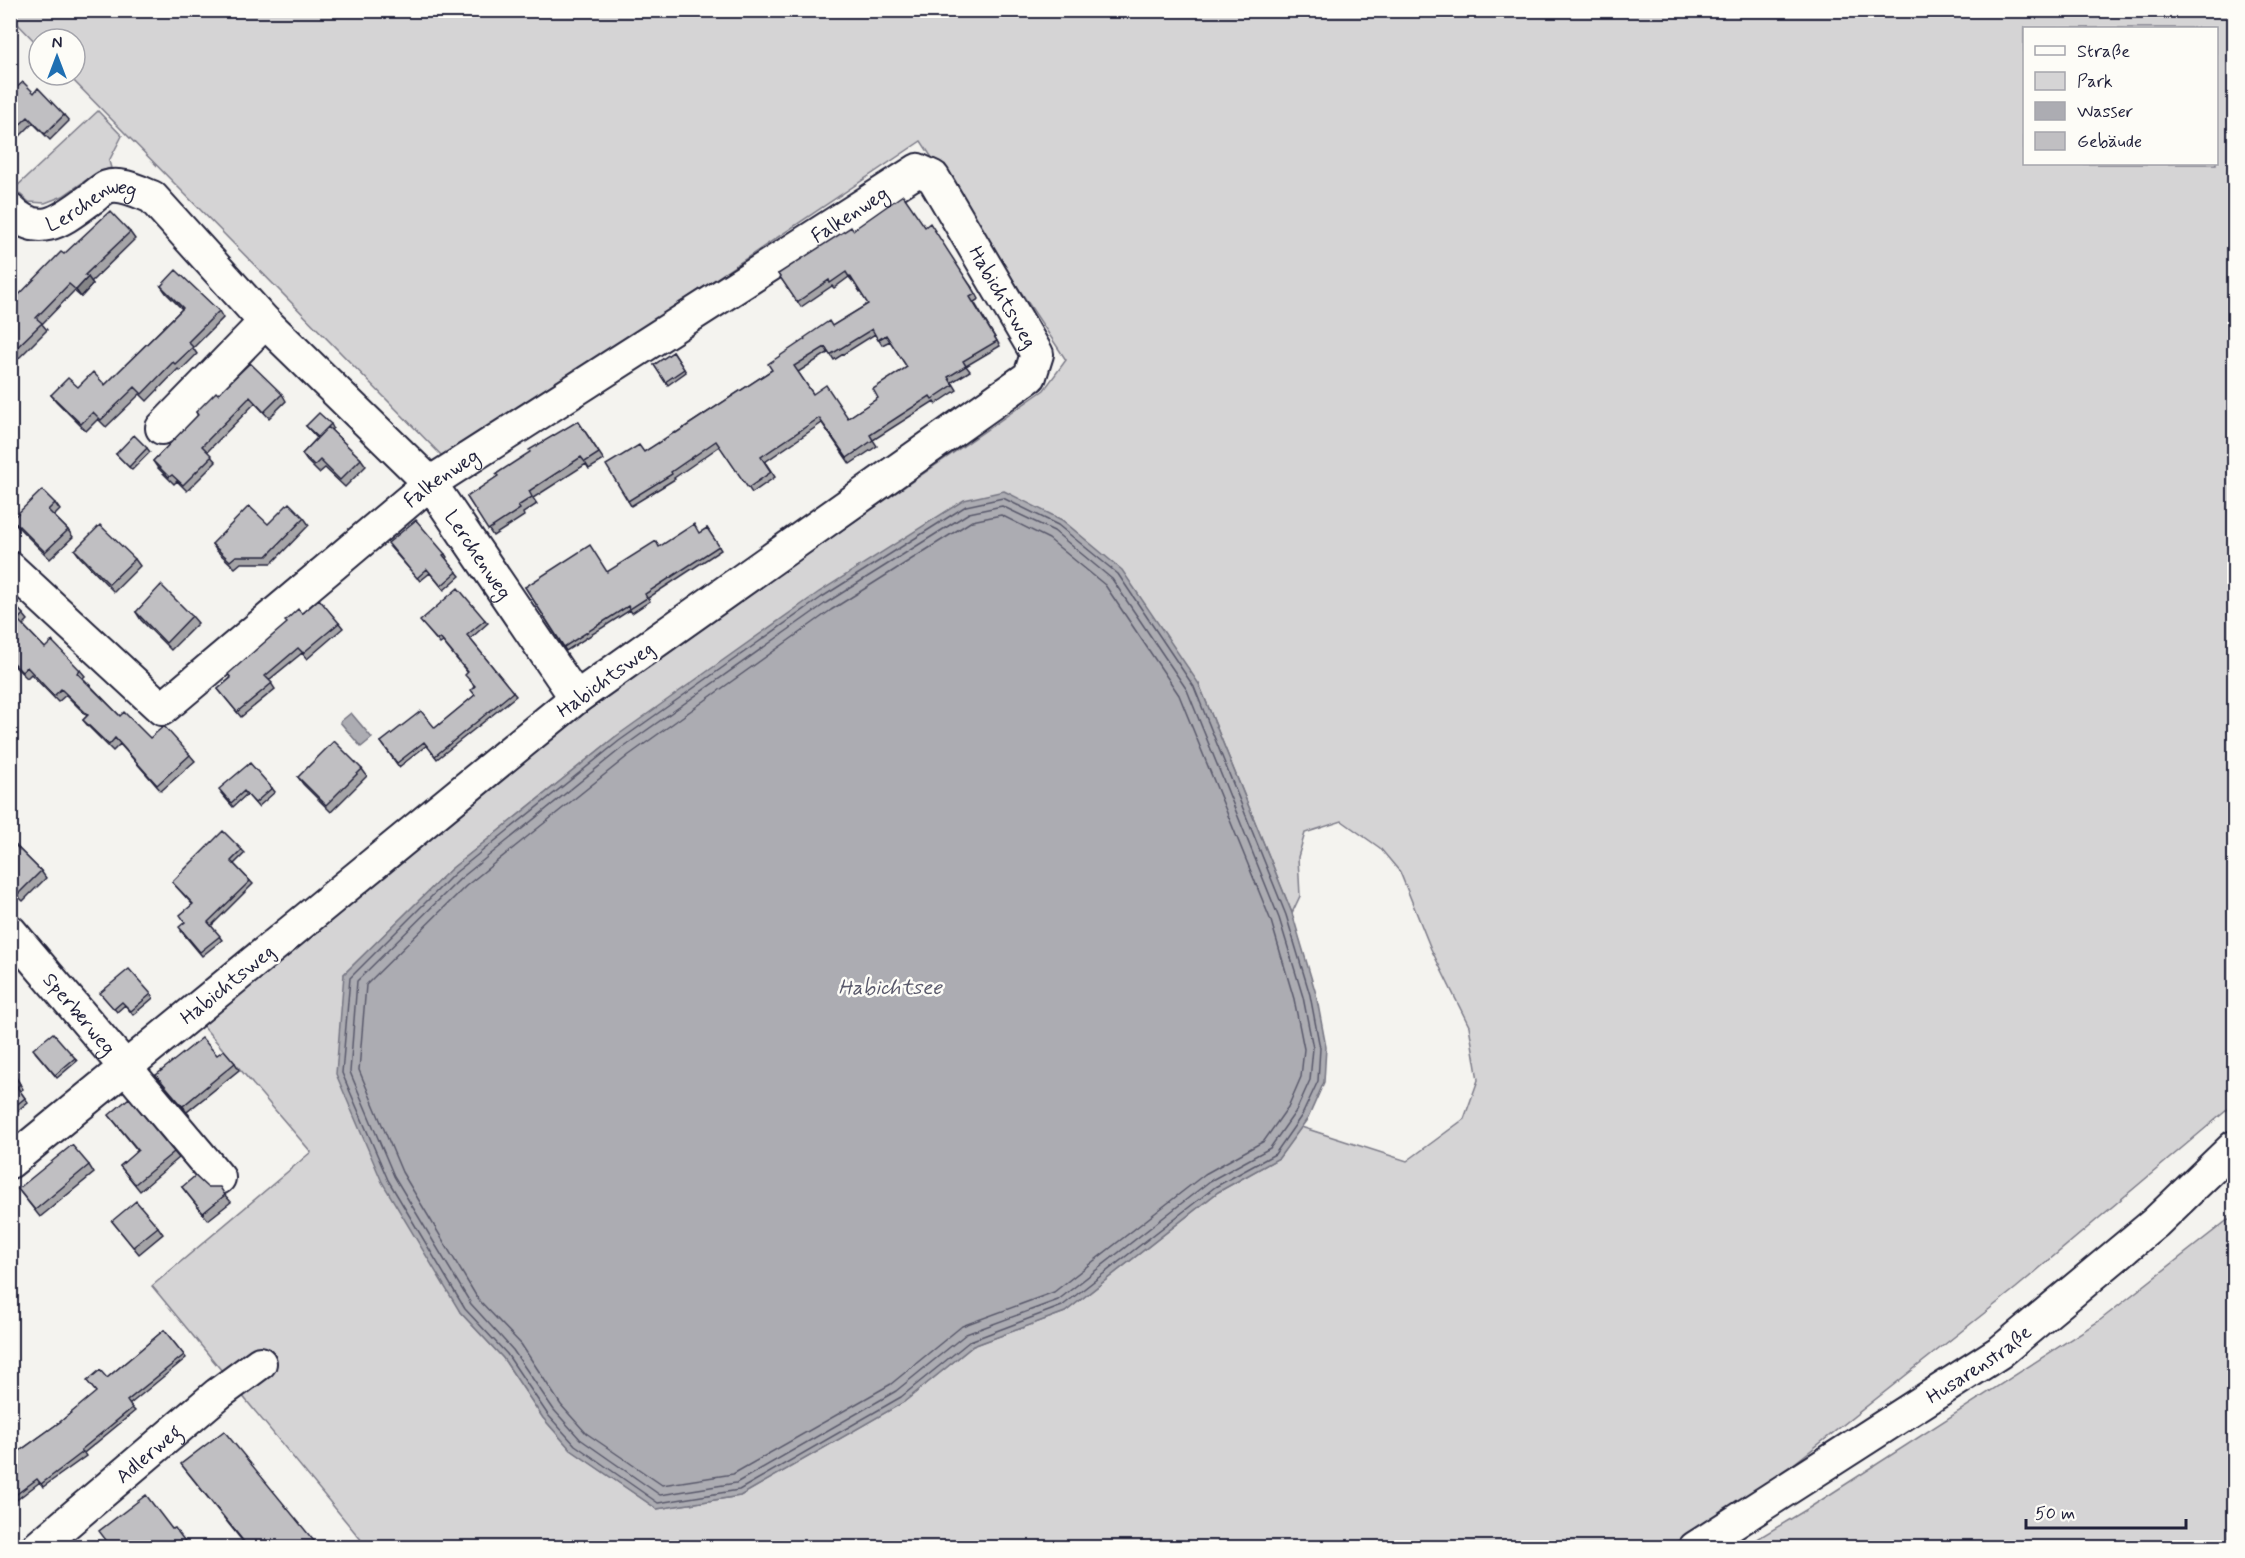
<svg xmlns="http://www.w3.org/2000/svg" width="2245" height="1558" font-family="Mynerve,sans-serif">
<rect width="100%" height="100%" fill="#f4f3ef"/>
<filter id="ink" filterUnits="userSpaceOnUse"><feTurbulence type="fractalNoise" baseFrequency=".0167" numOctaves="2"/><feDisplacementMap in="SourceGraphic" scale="12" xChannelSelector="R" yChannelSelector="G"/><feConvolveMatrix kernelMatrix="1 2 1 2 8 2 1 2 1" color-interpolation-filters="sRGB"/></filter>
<g filter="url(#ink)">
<!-- green -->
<path fill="#d5d4d5" stroke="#7c7b88" stroke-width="1.5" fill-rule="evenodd" d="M 10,11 L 2234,11 L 2234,1104 L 2016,1288 L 1752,1497 L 1667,1547 L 367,1547 L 152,1286 L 311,1152 L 203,1026 L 270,964 L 584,709 L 1044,390 L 1066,360 L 921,141 L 446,460 L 68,75 L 75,75 L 75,39 L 39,39 L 39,46 L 11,17 ZM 2024,28 L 2216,28 L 2216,164 L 2024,164 ZM 1199,684 L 1292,913 L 1300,896 L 1298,857 L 1305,833 L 1342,821 L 1380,848 L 1400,872 L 1431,949 L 1469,1026 L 1478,1080 L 1464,1119 L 1407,1161 L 1301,1127 L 1279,1158 L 1218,1192 L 1065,1312 L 973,1346 L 904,1402 L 740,1496 L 657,1509 L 571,1450 L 543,1418 L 503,1358 L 460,1312 L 344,974 L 451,869 L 615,737 Z
M 98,111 L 122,136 L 109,161 L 111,168 L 98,172 L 63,196 L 45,203 L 29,202 L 14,189 Z
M 2234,1215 L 2234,1547 L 1744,1547 L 1809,1508 L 2099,1321 Z"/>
<!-- water -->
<path fill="#acacb2" stroke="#757582" stroke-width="1.5" d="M 1004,491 L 1062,520 L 1122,570 L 1199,684 L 1292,913 L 1316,994 L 1326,1047 L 1324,1082 L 1308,1118 L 1279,1158 L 1218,1192 L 1065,1312 L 973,1346 L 904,1402 L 740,1496 L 657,1509 L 571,1450 L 543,1418 L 503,1358 L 460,1312 L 382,1182 L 336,1074 L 344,974 L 451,869 L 615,737 L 819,592 L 964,500 Z
M 351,713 L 372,738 L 361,747 L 340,722 Z"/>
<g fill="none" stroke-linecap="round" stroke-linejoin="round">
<!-- shore -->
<path stroke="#59596b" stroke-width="1.5" d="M 1003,498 L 1058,525 L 1118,574 L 1194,687 L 1286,915 L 1310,995 L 1320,1048 L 1318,1081 L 1302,1115 L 1275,1154 L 1215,1187 L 1062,1306 L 970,1341 L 901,1397 L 739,1490 L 658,1503 L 575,1445 L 548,1415 L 507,1354 L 465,1309 L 388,1180 L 342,1073 L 350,978 L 455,873 L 619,741 L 822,597 L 966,506 Z
M 1002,506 L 1054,531 L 1112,579 L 1187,690 L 1279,918 L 1303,997 L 1313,1048 L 1310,1080 L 1296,1111 L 1270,1148 L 1210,1181 L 1058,1300 L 966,1334 L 896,1391 L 736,1483 L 660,1495 L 580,1439 L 554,1410 L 513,1350 L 471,1304 L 394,1176 L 350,1072 L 357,981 L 460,879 L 623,747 L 826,603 L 969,513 Z
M 1001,515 L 1049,539 L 1105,585 L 1179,695 L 1271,921 L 1294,999 L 1304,1049 L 1301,1077 L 1288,1107 L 1264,1141 L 1205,1174 L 1054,1292 L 962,1326 L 891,1384 L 733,1474 L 662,1485 L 586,1433 L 561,1405 L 521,1344 L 478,1299 L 402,1172 L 359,1070 L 366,985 L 466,886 L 629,755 L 831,610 L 972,521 Z"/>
<!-- minor casing -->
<g stroke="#22223b" stroke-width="36">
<g id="minor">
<path id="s1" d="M 10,210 C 41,241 65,217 92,198 C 96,195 102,189 107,187 C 121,182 139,192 152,197 L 265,322 L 430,483 L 576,698"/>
<path d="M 162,428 L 265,322"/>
<path id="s2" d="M 10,568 L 162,709 L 430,483 L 918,170 L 933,177 L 1037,354 L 1030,376 L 576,698 L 10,1162"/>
<path id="s3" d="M 10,931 L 219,1178"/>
<path id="s4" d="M 37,1548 L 218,1394 L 260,1363"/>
<path id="s5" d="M 1695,1548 L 2000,1352 L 2155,1223 L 2234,1147"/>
</g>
</g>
<!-- minor -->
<use href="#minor" stroke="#fdfcf7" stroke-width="32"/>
</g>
<!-- wall -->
<path fill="#a5a4a7" stroke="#22223b" stroke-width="1.5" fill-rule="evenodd" d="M 10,84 L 15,89 L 34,93 L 64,115 L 69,121 L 50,140 L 33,123 L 17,139 L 10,133 Z
M 925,227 L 974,290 L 979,299 L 974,302 L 1000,346 L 966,366 L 970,371 L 952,382 L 957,390 L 936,404 L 934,401 L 873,440 L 877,446 L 850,464 L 822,423 L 765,462 L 775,477 L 752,493 L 720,446 L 674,478 L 675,479 L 631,506 L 628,501 L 644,452 L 676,433 L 772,370 L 832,326 L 868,304 L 854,282 L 853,282 L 849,277 L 834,288 L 832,286 L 801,307 L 778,274 ZM 875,334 L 882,345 L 890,341 L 907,367 L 878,398 L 848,418 L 813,394 L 798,372 L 829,352 L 834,360 Z
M 130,232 L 135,239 L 91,282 L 93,284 L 81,297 L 74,291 L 42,324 L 47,330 L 17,360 L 10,353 L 10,304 L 64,254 Z
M 10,252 L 14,257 L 10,261 Z
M 161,286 L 219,311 L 223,318 L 193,348 L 197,354 L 180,371 L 178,369 L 147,401 L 140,394 L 106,427 L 98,419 L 86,431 L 56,401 L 51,395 L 78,387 L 105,385 L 182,309 L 166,293 Z
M 673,352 L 686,372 L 668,385 L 654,365 Z
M 218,394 L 282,394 L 286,401 L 269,418 L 255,403 L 207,452 L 216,462 L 187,491 L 177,481 L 174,484 L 157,467 L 153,461 L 198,416 L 196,412 Z
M 578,421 L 604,460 L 589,469 L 586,464 L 533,498 L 537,504 L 523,513 L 524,516 L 493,536 L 467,497 L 498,476 Z
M 331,424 L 333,428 L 331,430 L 361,459 L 366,466 L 345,487 L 325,468 L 319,473 L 307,461 L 302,454 L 317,438 L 306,426 Z
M 147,448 L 150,452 L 132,470 L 116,454 Z
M 55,503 L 60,510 L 54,516 L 68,530 L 73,537 L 50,559 L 17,526 L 12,519 Z
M 304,518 L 309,525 L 272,563 L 241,563 L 235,568 L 217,551 L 212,544 L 268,524 Z
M 707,528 L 721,550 L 648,598 L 650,601 L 632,613 L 630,610 L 566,651 L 525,587 L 607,572 L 659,547 L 700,533 Z
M 390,547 L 445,554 L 447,557 L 446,559 L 460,576 L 444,590 L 430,573 L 420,581 Z
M 75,550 L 135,559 L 140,566 L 114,592 L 80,557 Z
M 10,601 L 23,614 L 28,620 L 23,625 L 45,648 L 80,670 L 85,676 L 83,678 L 120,716 L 150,738 L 190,755 L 195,761 L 161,791 L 120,744 L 113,751 L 88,726 L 83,720 L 87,716 L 66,695 L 58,702 L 31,674 L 27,678 L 10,662 Z
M 136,612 L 192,616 L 198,623 L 171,650 L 141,620 Z
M 302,614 L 339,623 L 343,628 L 307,659 L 302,653 L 269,680 L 275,689 L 241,717 L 218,689 Z
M 485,620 L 488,623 L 470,639 L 516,696 L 437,759 L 427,745 L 399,767 L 381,742 L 435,728 L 475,695 L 474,687 L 468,673 L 443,642 L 440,644 L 423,624 Z
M 362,769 L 367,776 L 331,812 L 303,784 L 298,777 Z
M 272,788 L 275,792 L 258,807 L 247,794 L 233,807 L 221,793 Z
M 10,840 L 41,871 L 46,878 L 23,901 L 10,889 Z
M 242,850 L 245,853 L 234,864 L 253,884 L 211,926 L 222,940 L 202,956 L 181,931 L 193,905 L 172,882 Z
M 10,965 L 17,973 L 10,979 Z
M 151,994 L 153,998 L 133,1015 L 125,1005 L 117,1012 L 103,996 Z
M 36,1053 L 75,1058 L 77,1061 L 57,1078 Z
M 217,1055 L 235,1063 L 239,1070 L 187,1112 L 190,1116 L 156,1075 Z
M 10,1068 L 23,1089 L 20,1091 L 28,1102 L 10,1117 Z
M 109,1115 L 174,1152 L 179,1158 L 140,1191 L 120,1166 L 138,1151 Z
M 89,1165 L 94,1173 L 40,1217 L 18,1189 Z
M 182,1187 L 207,1187 L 225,1195 L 231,1202 L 208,1220 Z
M 112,1221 L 158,1227 L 163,1234 L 139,1254 Z
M 164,1330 L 186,1358 L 129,1405 L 135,1411 L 84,1453 L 86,1456 L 43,1487 L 40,1482 L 10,1505 L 10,1458 L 60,1422 L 96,1393 L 107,1378 Z
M 181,1464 L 314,1541 L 318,1548 L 248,1548 Z"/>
<!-- shaded-wall -->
<path fill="#868688" stroke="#22223b" stroke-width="1.5" d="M 88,277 L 93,284 L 81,297 L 76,290 Z"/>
<!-- building -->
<path fill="#c0bfc2" stroke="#22223b" stroke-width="1.5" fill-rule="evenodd" d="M 23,82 L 34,93 L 38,88 L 64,115 L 45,134 L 28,117 L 12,132 L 10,131 L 10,84 L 15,89 Z
M 903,195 L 925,227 L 930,223 L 970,285 L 975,294 L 970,297 L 997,341 L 963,361 L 966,366 L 948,377 L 953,385 L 932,399 L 930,396 L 870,435 L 873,440 L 847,458 L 819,418 L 761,457 L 771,472 L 748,488 L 716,441 L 671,472 L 672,474 L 628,501 L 606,465 L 639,445 L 644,452 L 675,432 L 676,433 L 772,370 L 768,364 L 805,339 L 804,338 L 829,321 L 832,326 L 868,304 L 850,276 L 849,277 L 846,272 L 830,283 L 829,280 L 797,302 L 778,274 L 851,227 L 853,230 ZM 872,329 L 878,340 L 886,335 L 907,367 L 873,389 L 878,398 L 848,418 L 826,385 L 813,394 L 794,366 L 825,347 L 830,355 Z
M 110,211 L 130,232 L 85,275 L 88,277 L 76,290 L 69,284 L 36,318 L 42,323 L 12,352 L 10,351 L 10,304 L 61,252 L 64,254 Z
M 176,270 L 219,311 L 188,342 L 193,347 L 175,364 L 173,362 L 142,394 L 135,387 L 101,420 L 93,412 L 81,424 L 51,395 L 68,378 L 78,387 L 93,372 L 105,385 L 160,331 L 183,308 L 161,286 Z
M 673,352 L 684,369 L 665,382 L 654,365 Z
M 250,363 L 282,394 L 264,412 L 250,397 L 202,446 L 212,456 L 183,485 L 172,475 L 169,477 L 153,461 L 198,415 L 196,412 L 216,392 L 218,394 Z
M 319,413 L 331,424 L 318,437 L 306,426 Z
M 578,421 L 599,453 L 585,462 L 581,457 L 529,491 L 532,497 L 518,506 L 520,509 L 488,530 L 467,497 L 498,476 L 496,474 L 530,452 L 529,450 Z
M 328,427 L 361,459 L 340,480 L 320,460 L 314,466 L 302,454 Z
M 134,435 L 147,448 L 129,467 L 116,454 Z
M 42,490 L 55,503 L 48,510 L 68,530 L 45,552 L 12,519 Z
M 289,503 L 304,518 L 267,556 L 236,556 L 230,561 L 212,544 L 249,506 L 268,524 Z
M 416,520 L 445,554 L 443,555 L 457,572 L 441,586 L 427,569 L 417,578 L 388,543 Z
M 694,524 L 699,533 L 707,528 L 719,546 L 645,594 L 647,598 L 630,609 L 628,606 L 564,647 L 525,587 L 590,545 L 607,572 L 656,541 L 659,547 Z
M 100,525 L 135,559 L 109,584 L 75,550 Z
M 161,585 L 192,616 L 166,643 L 136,612 Z
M 458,588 L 485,620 L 467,635 L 513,692 L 435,756 L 424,742 L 397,763 L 381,742 L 421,711 L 435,728 L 475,695 L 471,690 L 475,686 L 465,675 L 468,672 L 440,638 L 437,640 L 420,621 Z
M 319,599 L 339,623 L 303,653 L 298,648 L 265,676 L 272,683 L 237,712 L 218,689 L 231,678 L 228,674 L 287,623 L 285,621 L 298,609 L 302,614 Z
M 10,601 L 23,614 L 18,620 L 45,648 L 52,641 L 80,670 L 77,673 L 120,716 L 124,712 L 150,738 L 164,726 L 190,755 L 157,785 L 115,738 L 109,745 L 83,720 L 88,715 L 61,689 L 54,696 L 27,667 L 22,672 L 10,660 Z
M 334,741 L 362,769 L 326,805 L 298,777 Z
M 250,763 L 272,788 L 255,803 L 244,791 L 231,803 L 219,789 Z
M 223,831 L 242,850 L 231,861 L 250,881 L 208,922 L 220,936 L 200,952 L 179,927 L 185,922 L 180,915 L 193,904 L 172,882 Z
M 10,840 L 41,871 L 18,894 L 10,886 Z
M 10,965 L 14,970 L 10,973 Z
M 129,969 L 151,994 L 131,1011 L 122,1002 L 114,1009 L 100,993 Z
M 53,1033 L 75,1058 L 55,1075 L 33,1049 Z
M 202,1038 L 217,1055 L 224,1050 L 235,1063 L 183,1106 L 185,1109 L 156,1075 Z
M 10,1068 L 20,1084 L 17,1087 L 25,1098 L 10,1110 Z
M 129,1098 L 174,1152 L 135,1184 L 120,1166 L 138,1150 L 109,1115 Z
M 72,1145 L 89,1165 L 35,1210 L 18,1189 Z
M 195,1176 L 207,1187 L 220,1187 L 225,1195 L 203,1213 L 182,1187 Z
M 136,1201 L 158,1227 L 133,1247 L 112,1221 Z
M 164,1330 L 184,1355 L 127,1401 L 132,1408 L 81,1450 L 83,1452 L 41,1484 L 37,1479 L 10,1499 L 10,1458 L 60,1422 L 96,1392 L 87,1381 L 100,1370 L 107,1378 Z
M 224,1431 L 314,1541 L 310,1544 L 313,1548 L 249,1548 L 181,1464 Z
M 146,1495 L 172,1529 L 175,1528 L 190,1548 L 112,1548 L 99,1531 Z"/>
</g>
<g text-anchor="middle" stroke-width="5" stroke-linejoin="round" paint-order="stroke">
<!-- street labels -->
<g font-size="20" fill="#22223b" stroke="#fdfcf7">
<text dy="7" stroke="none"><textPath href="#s1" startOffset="92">Lerchenweg</textPath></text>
<text dy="7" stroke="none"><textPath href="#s2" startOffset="1056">Falkenweg</textPath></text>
<text dy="7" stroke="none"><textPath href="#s2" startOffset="1293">Habichtsweg</textPath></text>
<text dy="7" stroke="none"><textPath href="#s2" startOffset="570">Falkenweg</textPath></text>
<text dy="7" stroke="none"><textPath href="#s1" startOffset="645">Lerchenweg</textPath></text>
<text transform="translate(605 679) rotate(-36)" y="7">Habichtsweg</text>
<text transform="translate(227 984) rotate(-39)" y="7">Habichtsweg</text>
<text dy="7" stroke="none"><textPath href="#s3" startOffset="108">Sperberweg</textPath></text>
<text dy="7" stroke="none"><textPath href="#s5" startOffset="338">Husarenstraße</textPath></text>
<text dy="7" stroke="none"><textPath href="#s4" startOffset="146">Adlerweg</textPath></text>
</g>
<!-- water labels -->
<g font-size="21" font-style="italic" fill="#59596b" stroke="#fdfcf7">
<text x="890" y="994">Habichtsee</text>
</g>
</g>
<!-- margin -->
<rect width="2245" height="1558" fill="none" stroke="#fdfcf7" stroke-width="36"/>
<rect x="18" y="18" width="2209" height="1522" fill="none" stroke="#22223b" stroke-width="2" filter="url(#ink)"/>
<!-- legend -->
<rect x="2023" y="27" width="195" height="138" fill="#fdfcf7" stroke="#a5a5ac" stroke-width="1.5"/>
<rect x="2035" y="46" width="30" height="9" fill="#fdfcf7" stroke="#a5a5ac" stroke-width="1.5"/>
<text x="2077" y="57" font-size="18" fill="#22223b">Straße</text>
<rect x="2035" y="72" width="30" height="18" fill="#d5d4d5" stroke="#a5a5ac" stroke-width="1.5"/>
<text x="2077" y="87" font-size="18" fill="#22223b">Park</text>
<rect x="2035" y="102" width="30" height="18" fill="#acacb2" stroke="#a5a5ac" stroke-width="1.5"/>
<text x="2077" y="117" font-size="18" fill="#22223b">Wasser</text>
<rect x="2035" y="132" width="30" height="18" fill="#c0bfc2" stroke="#a5a5ac" stroke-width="1.5"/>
<text x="2077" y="147" font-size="18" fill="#22223b">Gebäude</text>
<!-- north arrow -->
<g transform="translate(57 57)"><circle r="28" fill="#fdfcf7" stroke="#a5a5ac" stroke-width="1.5"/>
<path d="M0-4.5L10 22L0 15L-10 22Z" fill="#1f6fb2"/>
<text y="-9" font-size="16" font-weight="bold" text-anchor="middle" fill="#22223b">N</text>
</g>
<!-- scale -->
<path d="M2026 1519v9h160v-9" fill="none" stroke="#22223b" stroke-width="3"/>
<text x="2035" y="1519" font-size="18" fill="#22223b" stroke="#fdfcf7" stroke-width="4.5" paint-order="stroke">50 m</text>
</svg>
